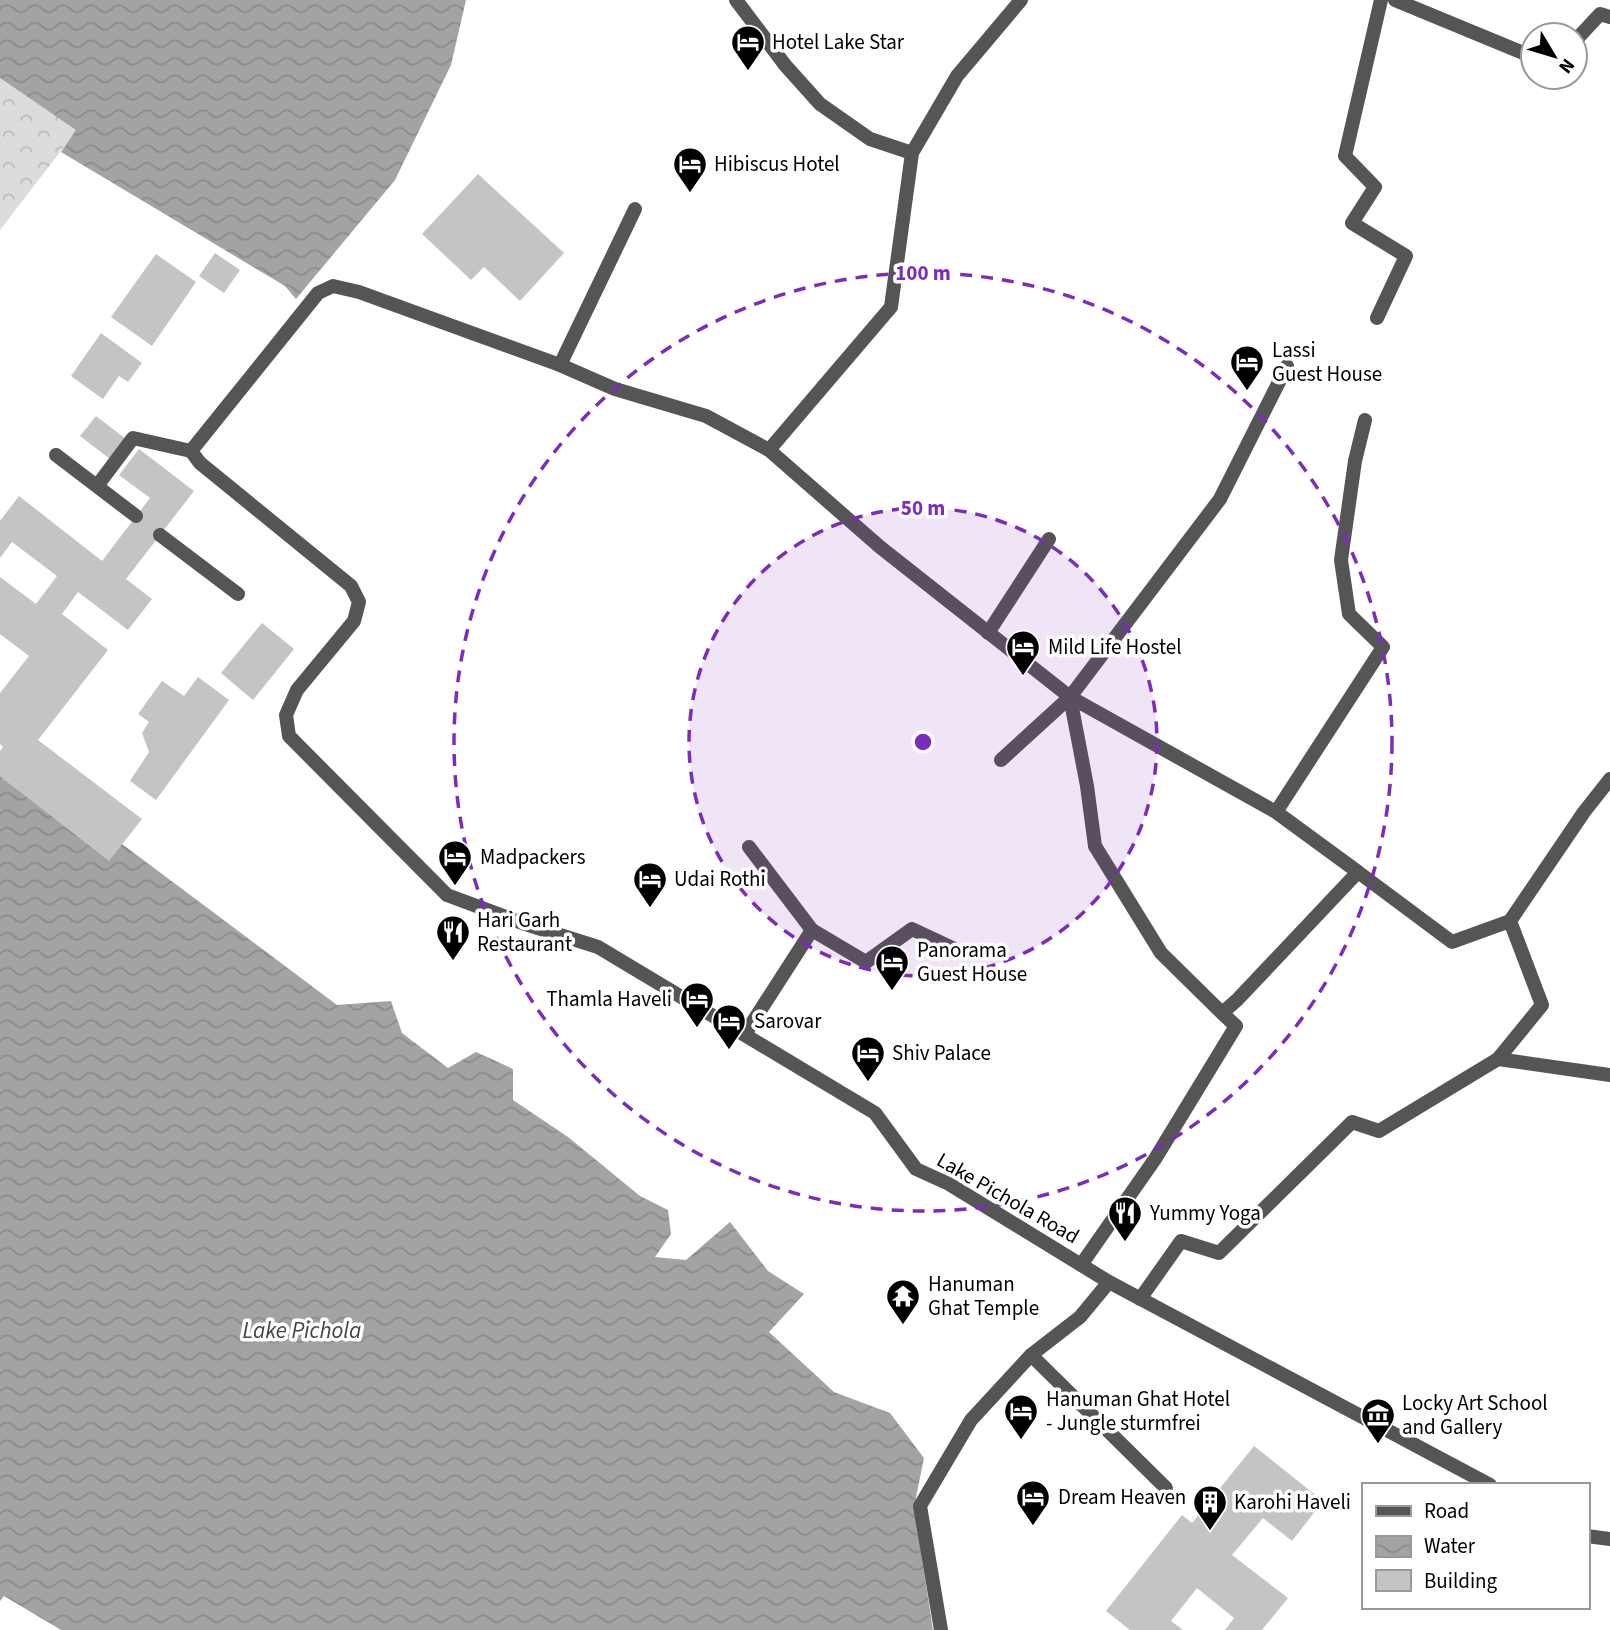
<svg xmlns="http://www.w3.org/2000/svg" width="1610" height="1630" font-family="'Source Sans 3',sans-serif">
<defs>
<pattern id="forest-crowns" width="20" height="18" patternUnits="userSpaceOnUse" patternTransform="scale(1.75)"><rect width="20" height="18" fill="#dcdcdc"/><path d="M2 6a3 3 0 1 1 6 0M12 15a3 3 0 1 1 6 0" fill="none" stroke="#bbb"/></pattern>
<pattern id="water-waves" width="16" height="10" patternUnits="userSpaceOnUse" patternTransform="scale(1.75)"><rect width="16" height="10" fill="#a3a3a3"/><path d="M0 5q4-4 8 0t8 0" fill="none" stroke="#8b8b8b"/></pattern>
</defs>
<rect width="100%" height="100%" fill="#fff"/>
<!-- forest -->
<path fill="url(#forest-crowns)" d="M 0,78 L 77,130 L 0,230 Z"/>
<!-- water -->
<path fill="url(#water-waves)" d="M 0,0 L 466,0 L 451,65 L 395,180 L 296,299 L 285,286 L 61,152 L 76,130 L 0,78 Z
M 0,776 L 109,860 L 122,844 L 337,1005 L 391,1001 L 402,1033 L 448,1068 L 476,1052 L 513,1069 L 513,1100 L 568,1137 L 640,1196 L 668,1210 L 671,1234 L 655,1257 L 686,1260 L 730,1222 L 768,1271 L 804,1294 L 769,1332 L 834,1392 L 890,1413 L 924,1458 L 914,1507 L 933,1630 L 61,1630 L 4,1596 L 0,1601 Z"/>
<!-- building -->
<path fill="#c4c4c4" d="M 478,174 L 564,253 L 520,301 L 484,267 L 471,280 L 422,234 Z
M 215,253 L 240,270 L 224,293 L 199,276 Z
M 156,254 L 196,282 L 152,346 L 111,317 Z
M 101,333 L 142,363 L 128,382 L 119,376 L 103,399 L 71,376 Z
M 96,416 L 126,439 L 110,459 L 80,436 Z
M 139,449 L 194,491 L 126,579 L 152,599 L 128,630 L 78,592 L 62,614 L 108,650 L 38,740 L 142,819 L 109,861 L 0,776 L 0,751 L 3,747 L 0,744 L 0,693 L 29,656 L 0,634 L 0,577 L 36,604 L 57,576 L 12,542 L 0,558 L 0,521 L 19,496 L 102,561 L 150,498 L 119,475 Z
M 262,623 L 294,649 L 253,700 L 221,673 Z
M 198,677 L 229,700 L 156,800 L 130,781 L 149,752 L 142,733 L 149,722 L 138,714 L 162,681 L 184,696 Z
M 1254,1446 L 1323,1501 L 1292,1541 L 1263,1518 L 1232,1555 L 1288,1598 L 1262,1630 L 1225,1630 L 1234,1618 L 1197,1588 L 1171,1621 L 1183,1630 L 1130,1630 L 1106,1611 L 1182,1515 L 1192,1523 Z"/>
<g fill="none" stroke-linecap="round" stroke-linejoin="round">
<!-- service -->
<path stroke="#555" stroke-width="14" d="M 736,0 L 785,65 L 820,104 L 870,139 L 912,153
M 560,365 L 635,209
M 769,450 L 891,307 L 912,153 L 957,76 L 1021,0
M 56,455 L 136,516
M 97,486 L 133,438 L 191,451
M 160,535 L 238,594
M 988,633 L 1049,539
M 1001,760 L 1070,697
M 749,847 L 812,930
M 866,962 L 912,929 L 959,951
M 1498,1059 L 1542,1005 L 1510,921
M 1031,1355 L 1166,1488"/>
<!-- minor -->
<path stroke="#555" stroke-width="14" d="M 1395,0 L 1533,57
M 1575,41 L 1600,14 L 1610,17
M 1377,318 L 1406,256 L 1352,223 L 1375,187 L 1345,156 L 1381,0
M 1276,812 L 1070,697 L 1220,499 L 1287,366
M 1358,872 L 1452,942 L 1510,921 L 1584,812 L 1610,779
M 1222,1013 L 1161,953 L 1095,846 L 1087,786 L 1070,697 L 880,547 L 769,450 L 706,416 L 615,389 L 560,365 L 359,292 L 333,286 L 318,293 L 191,451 L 200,463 L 351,586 L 359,602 L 354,621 L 297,690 L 286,715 L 289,736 L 447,895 L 522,923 L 598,947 L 875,1113 L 916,1169 L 949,1184 L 1109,1282 L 1490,1485
M 745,1034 L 812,930 L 866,962
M 1081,1265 L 1155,1159 L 1236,1026 L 1222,1013 L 1237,1000 L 1358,872 L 1276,812 L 1383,647 L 1349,614 L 1341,560 L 1355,461 L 1365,420
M 1140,1299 L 1181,1241 L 1219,1253 L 1352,1122 L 1379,1131 L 1498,1059 L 1610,1075
M 1587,1536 L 1610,1539
M 941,1630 L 920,1506 L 971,1420 L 1031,1355 L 1080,1317 L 1109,1282"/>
</g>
<!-- distance rings -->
<circle cx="923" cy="742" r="234" fill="#7b2cbf" fill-opacity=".12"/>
<g fill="none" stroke="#7b2cbf" stroke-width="3.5" stroke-dasharray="12 9">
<circle cx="923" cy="742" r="234"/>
<circle cx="923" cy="742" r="469"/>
</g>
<!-- icons -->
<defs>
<g id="hotel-pin" transform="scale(1.75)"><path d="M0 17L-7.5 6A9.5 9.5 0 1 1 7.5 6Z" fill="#000" stroke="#fff"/><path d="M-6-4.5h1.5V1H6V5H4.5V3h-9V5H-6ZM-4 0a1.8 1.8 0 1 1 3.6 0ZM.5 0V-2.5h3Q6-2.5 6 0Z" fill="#fff"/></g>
<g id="restaurant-pin" transform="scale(1.75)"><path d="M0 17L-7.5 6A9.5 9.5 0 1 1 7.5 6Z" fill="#000" stroke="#fff"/><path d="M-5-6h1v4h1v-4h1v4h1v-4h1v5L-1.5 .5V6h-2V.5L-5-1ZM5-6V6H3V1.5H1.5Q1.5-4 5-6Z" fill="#fff"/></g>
<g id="temple-pin" transform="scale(1.75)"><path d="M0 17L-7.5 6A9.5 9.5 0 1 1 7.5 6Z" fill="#000" stroke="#fff"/><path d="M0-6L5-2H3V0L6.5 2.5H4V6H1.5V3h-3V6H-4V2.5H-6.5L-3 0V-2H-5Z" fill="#fff"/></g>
<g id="museum-pin" transform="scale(1.75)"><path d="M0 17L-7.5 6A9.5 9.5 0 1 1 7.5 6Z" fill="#000" stroke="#fff"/><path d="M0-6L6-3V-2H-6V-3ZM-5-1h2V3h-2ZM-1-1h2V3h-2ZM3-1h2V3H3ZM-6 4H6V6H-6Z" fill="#fff"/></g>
<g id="building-pin" transform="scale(1.75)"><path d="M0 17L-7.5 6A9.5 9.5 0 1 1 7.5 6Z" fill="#000" stroke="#fff"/><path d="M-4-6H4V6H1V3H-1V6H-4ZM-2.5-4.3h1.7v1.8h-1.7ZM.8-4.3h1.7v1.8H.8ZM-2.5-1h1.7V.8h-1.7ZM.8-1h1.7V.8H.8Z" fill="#fff"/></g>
</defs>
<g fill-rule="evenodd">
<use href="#hotel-pin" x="748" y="42"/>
<use href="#hotel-pin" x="690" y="164"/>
<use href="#hotel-pin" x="1247" y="362"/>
<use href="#hotel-pin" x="1023" y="647"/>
<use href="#hotel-pin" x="455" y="857"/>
<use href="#hotel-pin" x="650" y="879"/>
<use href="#restaurant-pin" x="453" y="932"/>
<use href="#hotel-pin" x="892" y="962"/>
<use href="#hotel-pin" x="697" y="999"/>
<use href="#hotel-pin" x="729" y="1021"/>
<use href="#hotel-pin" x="868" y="1053"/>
<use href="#restaurant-pin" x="1125" y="1213"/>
<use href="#temple-pin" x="903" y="1296"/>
<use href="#hotel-pin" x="1021" y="1411"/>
<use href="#museum-pin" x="1378" y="1415"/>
<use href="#hotel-pin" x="1033" y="1497"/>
<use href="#building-pin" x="1210" y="1502"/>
</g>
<g text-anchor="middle" stroke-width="7" stroke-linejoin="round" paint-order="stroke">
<!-- poi labels -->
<g font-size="21" fill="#000" stroke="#fff" text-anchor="start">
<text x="772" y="49">Hotel Lake Star</text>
<text x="714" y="171">Hibiscus Hotel</text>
<text x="1272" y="357">Lassi<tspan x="1272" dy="24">Guest House</tspan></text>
<text x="1048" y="654">Mild Life Hostel</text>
<text x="480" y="864">Madpackers</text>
<text x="674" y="886">Udai Rothi</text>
<text x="477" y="927">Hari Garh<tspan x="477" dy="24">Restaurant</tspan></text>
<text x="917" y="957">Panorama<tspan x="917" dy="24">Guest House</tspan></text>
<text x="672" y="1006" text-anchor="end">Thamla Haveli</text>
<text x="754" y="1028">Sarovar</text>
<text x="892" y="1060">Shiv Palace</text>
<text x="1150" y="1220">Yummy Yoga</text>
<text x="928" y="1291">Hanuman<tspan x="928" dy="24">Ghat Temple</tspan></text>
<text x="1046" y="1406">Hanuman Ghat Hotel<tspan x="1046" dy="24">- Jungle sturmfrei</tspan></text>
<text x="1402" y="1410">Locky Art School<tspan x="1402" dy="24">and Gallery</tspan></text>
<text x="1058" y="1504">Dream Heaven</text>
<text x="1234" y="1509">Karohi Haveli</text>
</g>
<!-- street labels -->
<g font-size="21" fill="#000" stroke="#fff">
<text transform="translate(1008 1198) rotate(30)" y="7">Lake Pichola Road</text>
</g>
<!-- water labels -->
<g font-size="23" font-style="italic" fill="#444" stroke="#fff">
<text x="302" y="1338">Lake Pichola</text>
</g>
</g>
<circle cx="923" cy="742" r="10" fill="#7b2cbf" stroke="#fff" stroke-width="3.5"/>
<g font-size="21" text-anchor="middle" font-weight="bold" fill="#7b2cbf" stroke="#fff" stroke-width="7" stroke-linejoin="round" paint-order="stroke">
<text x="923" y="280">100 m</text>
<text x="923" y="515">50 m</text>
</g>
<!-- legend -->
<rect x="1362" y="1483" width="228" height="126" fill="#ffffff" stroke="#999999" stroke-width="2"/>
<rect x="1376" y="1506" width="35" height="10" fill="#555555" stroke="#999999" stroke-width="2"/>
<text x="1424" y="1518" font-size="21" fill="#000000">Road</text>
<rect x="1376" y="1536" width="35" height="21" fill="url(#water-waves)" stroke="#999999" stroke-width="2"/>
<text x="1424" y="1553" font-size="21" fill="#000000">Water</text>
<rect x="1376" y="1570" width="35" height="21" fill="#c4c4c4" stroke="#999999" stroke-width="2"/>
<text x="1424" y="1588" font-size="21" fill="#000000">Building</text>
<!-- north arrow -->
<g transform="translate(1554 56) rotate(128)"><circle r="33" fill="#ffffff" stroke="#999999" stroke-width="2"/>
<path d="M0-5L12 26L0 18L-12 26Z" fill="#000000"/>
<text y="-10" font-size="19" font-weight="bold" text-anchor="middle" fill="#000000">N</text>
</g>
</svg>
